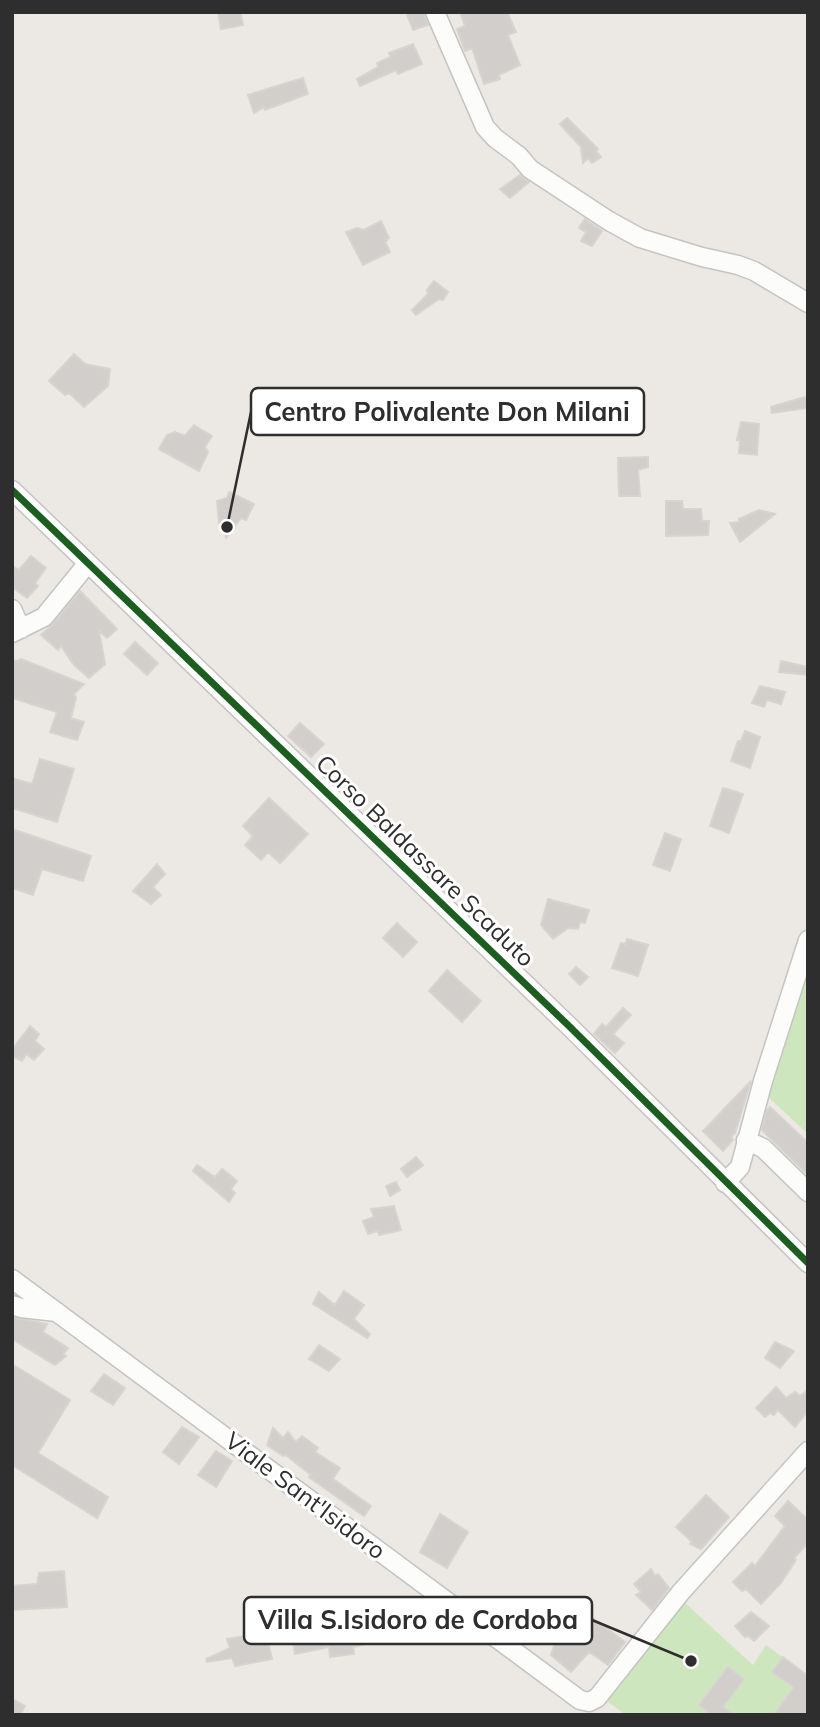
<svg xmlns="http://www.w3.org/2000/svg" width="820" height="1727" font-family="Mulish,sans-serif">
<rect width="100%" height="100%" fill="#ece8e4"/>
<!-- green -->
<path fill="#cee6be" d="M 808,973 L 808,1134 L 766,1095 Z
M 683,1601 L 753,1665 L 766,1645 L 808,1676 L 808,1715 L 626,1715 L 608,1702 L 607,1697 Z"/>
<!-- building -->
<path fill="#d1cecb" stroke="#d7d4d0" stroke-width="2" d="M 218,12 L 240,12 L 243,25 L 221,29 Z
M 406,12 L 423,12 L 428,25 L 413,30 Z
M 460,12 L 507,12 L 516,32 L 508,35 L 520,65 L 499,75 L 500,79 L 484,84 L 472,48 L 465,51 L 457,29 L 465,26 Z
M 413,44 L 422,64 L 398,74 L 396,70 L 360,86 L 357,79 L 378,67 L 377,63 L 391,57 L 389,53 Z
M 303,78 L 308,94 L 265,110 L 264,107 L 254,113 L 248,95 Z
M 567,118 L 598,149 L 596,151 L 601,157 L 592,163 L 588,158 L 583,163 L 581,147 L 560,124 Z
M 520,175 L 529,182 L 510,198 L 500,189 Z
M 585,219 L 602,231 L 592,246 L 581,241 L 586,232 L 579,228 Z
M 381,221 L 389,238 L 385,242 L 390,252 L 363,265 L 346,232 L 357,228 L 364,230 Z
M 434,281 L 448,292 L 443,300 L 439,299 L 416,315 L 412,310 L 428,294 L 427,290 Z
M 74,354 L 85,364 L 110,369 L 108,386 L 84,407 L 69,393 L 65,395 L 49,381 Z
M 808,396 L 808,408 L 772,413 L 771,407 Z
M 741,422 L 759,424 L 757,455 L 739,453 L 740,440 L 737,440 Z
M 194,425 L 212,436 L 205,447 L 208,452 L 199,471 L 159,449 L 167,435 L 175,432 L 185,436 Z
M 648,457 L 648,467 L 638,470 L 640,496 L 619,496 L 618,458 Z
M 229,492 L 254,504 L 246,520 L 241,518 L 226,538 L 222,524 L 219,523 L 217,501 L 227,498 Z
M 666,501 L 682,501 L 683,509 L 701,509 L 702,521 L 709,521 L 708,535 L 666,536 Z
M 759,510 L 775,514 L 740,542 L 730,523 L 739,522 L 739,519 Z
M 31,556 L 46,568 L 35,583 L 38,586 L 27,598 L 12,587 L 12,566 L 19,570 Z
M 80,591 L 117,629 L 107,638 L 99,631 L 105,664 L 89,678 L 74,665 L 61,646 L 58,650 L 41,635 L 53,624 Z
M 135,642 L 158,663 L 147,675 L 124,654 Z
M 21,659 L 84,684 L 74,694 L 76,698 L 71,718 L 84,722 L 77,740 L 50,732 L 57,712 L 12,698 L 12,660 L 18,661 Z
M 781,661 L 808,667 L 808,675 L 779,672 Z
M 760,686 L 785,692 L 781,704 L 767,700 L 764,707 L 752,703 Z
M 300,723 L 324,744 L 311,757 L 288,736 Z
M 745,731 L 760,737 L 750,768 L 731,761 L 738,741 L 741,741 Z
M 40,759 L 74,769 L 57,822 L 12,808 L 12,778 L 32,784 Z
M 723,788 L 743,794 L 729,833 L 710,826 Z
M 269,798 L 308,834 L 280,863 L 268,852 L 261,860 L 245,845 L 253,836 L 243,826 Z
M 12,829 L 91,856 L 83,881 L 42,869 L 33,895 L 12,888 Z
M 665,833 L 681,839 L 670,871 L 653,865 Z
M 157,864 L 165,874 L 153,887 L 161,895 L 151,904 L 133,891 Z
M 548,899 L 589,910 L 585,923 L 580,922 L 578,929 L 568,928 L 553,939 L 541,925 Z
M 397,923 L 417,942 L 403,957 L 383,938 Z
M 627,939 L 648,945 L 638,976 L 612,968 L 621,943 L 626,944 Z
M 576,967 L 588,977 L 580,985 L 569,974 Z
M 447,970 L 481,1001 L 462,1022 L 429,991 Z
M 623,1008 L 631,1015 L 613,1034 L 624,1043 L 615,1053 L 594,1034 L 602,1024 L 606,1027 Z
M 30,1026 L 39,1034 L 35,1041 L 44,1049 L 34,1060 L 26,1054 L 22,1061 L 12,1056 L 12,1050 Z
M 751,1081 L 735,1133 L 731,1137 L 733,1140 L 723,1151 L 703,1131 Z
M 770,1107 L 808,1143 L 808,1175 L 762,1130 L 767,1110 Z
M 416,1157 L 423,1165 L 407,1177 L 401,1169 Z
M 197,1165 L 215,1177 L 222,1169 L 237,1181 L 231,1189 L 235,1193 L 229,1202 L 193,1171 Z
M 396,1182 L 400,1190 L 390,1196 L 386,1186 Z
M 394,1206 L 401,1230 L 379,1235 L 378,1231 L 368,1234 L 363,1221 L 374,1217 L 371,1209 Z
M 344,1291 L 364,1305 L 354,1319 L 370,1334 L 367,1338 L 313,1304 L 319,1292 L 335,1305 Z
M 12,1317 L 47,1324 L 43,1332 L 68,1348 L 63,1354 L 66,1356 L 55,1365 L 12,1339 Z
M 775,1342 L 794,1351 L 780,1368 L 765,1358 Z
M 319,1345 L 340,1359 L 329,1371 L 309,1359 Z
M 12,1364 L 70,1400 L 38,1453 L 108,1497 L 97,1518 L 12,1465 Z
M 104,1374 L 125,1388 L 113,1405 L 91,1391 Z
M 776,1387 L 786,1398 L 795,1392 L 800,1396 L 808,1390 L 808,1411 L 795,1427 L 778,1410 L 774,1415 L 770,1413 L 765,1417 L 756,1408 Z
M 182,1427 L 199,1437 L 179,1464 L 163,1452 Z
M 273,1428 L 283,1438 L 288,1432 L 296,1442 L 302,1436 L 318,1448 L 315,1452 L 340,1468 L 333,1479 L 371,1506 L 364,1516 L 309,1477 L 311,1475 L 286,1455 L 283,1456 L 267,1445 Z
M 216,1451 L 232,1461 L 216,1487 L 198,1475 Z
M 706,1495 L 729,1517 L 701,1549 L 690,1544 L 692,1542 L 676,1527 Z
M 788,1501 L 808,1520 L 808,1543 L 794,1558 L 796,1560 L 781,1583 L 761,1604 L 746,1589 L 742,1591 L 733,1582 L 752,1563 L 755,1566 L 785,1526 L 775,1516 Z
M 440,1514 L 468,1532 L 447,1568 L 420,1552 Z
M 651,1569 L 655,1576 L 658,1574 L 669,1588 L 652,1610 L 636,1595 L 641,1592 L 634,1584 Z
M 64,1571 L 67,1607 L 12,1610 L 12,1586 L 37,1584 L 39,1573 Z
M 578,1607 L 625,1642 L 608,1665 L 589,1652 L 571,1672 L 551,1655 L 565,1611 L 572,1616 Z
M 751,1612 L 769,1626 L 754,1641 L 748,1636 L 745,1637 L 735,1626 Z
M 381,1614 L 386,1622 L 387,1639 L 353,1647 L 354,1654 L 330,1657 L 329,1647 L 295,1654 L 292,1636 L 301,1634 L 300,1627 L 325,1625 L 327,1633 L 356,1631 L 355,1618 Z
M 266,1633 L 272,1659 L 235,1666 L 232,1658 L 207,1662 L 206,1659 L 230,1648 L 227,1639 Z
M 783,1657 L 808,1676 L 808,1715 L 774,1715 L 794,1687 L 772,1672 Z
M 728,1667 L 744,1679 L 723,1707 L 734,1715 L 712,1715 L 699,1705 Z
M 12,1699 L 25,1706 L 20,1715 L 12,1715 Z"/>
<g fill="none" stroke-linecap="round" stroke-linejoin="round">
<!-- minor casing -->
<g stroke="#c5c4c5" stroke-width="21">
<path id="minor" d="M 435,12 L 485,127 L 495,138 L 519,156 L 530,169 L 609,221 L 640,238 L 702,257 L 738,265 L 754,271 L 808,303
M 12,490 L 570,1027 L 808,1263
M 12,609 L 21,629
M 12,633 L 44,617 L 88,563
M 746,1140 L 763,1148 L 808,1192
M 725,1183 L 740,1167 L 763,1081 L 808,940
M 12,1279 L 580,1700 L 589,1702
M 12,1305 L 21,1308 L 57,1312
M 589,1702 L 597,1698 L 681,1592 L 808,1451"/>
</g>
<!-- minor -->
<use href="#minor" stroke="#fcfcfb" stroke-width="18"/>
<!-- cycleway casing -->
<g stroke="#fff" stroke-width="11">
<path id="cycleway" d="M 12,490 L 570,1027 L 808,1263"/>
</g>
<!-- cycleway -->
<use href="#cycleway" stroke="#1b5e20" stroke-width="7"/>
</g>
<g text-anchor="middle" stroke-width="6" stroke-linejoin="round" paint-order="stroke">
<!-- street labels -->
<g font-size="24" fill="#2e2e2e" stroke="#fff">
<text transform="translate(425 861) rotate(44)" y="8">Corso Baldassare Scaduto</text>
<text transform="translate(305 1496) rotate(37)" y="8">Viale Sant'Isidoro</text>
</g>
</g>
<!-- callouts -->
<path fill="none" stroke="#2e2e2e" stroke-width="2.5" d="M227 527L251 412M691 1661L592 1620"/>
<g fill="#2e2e2e" stroke="#fff" stroke-width="2.5">
<circle cx="227" cy="527" r="7"/>
<circle cx="691" cy="1661" r="7"/>
</g>
<g fill="#fff" stroke="#2e2e2e" stroke-width="2.5">
<rect x="251" y="388" width="393" height="47" rx="7"/>
<rect x="244" y="1597" width="348" height="47" rx="7"/>
</g>
<g font-size="26" text-anchor="middle" font-weight="bold" fill="#2e2e2e">
<text x="447" y="421">Centro Polivalente Don Milani</text>
<text x="418" y="1629">Villa S.Isidoro de Cordoba</text>
</g>
<!-- border -->
<rect width="820" height="1727" fill="none" stroke="#2e2e2e" stroke-width="28"/>
</svg>
